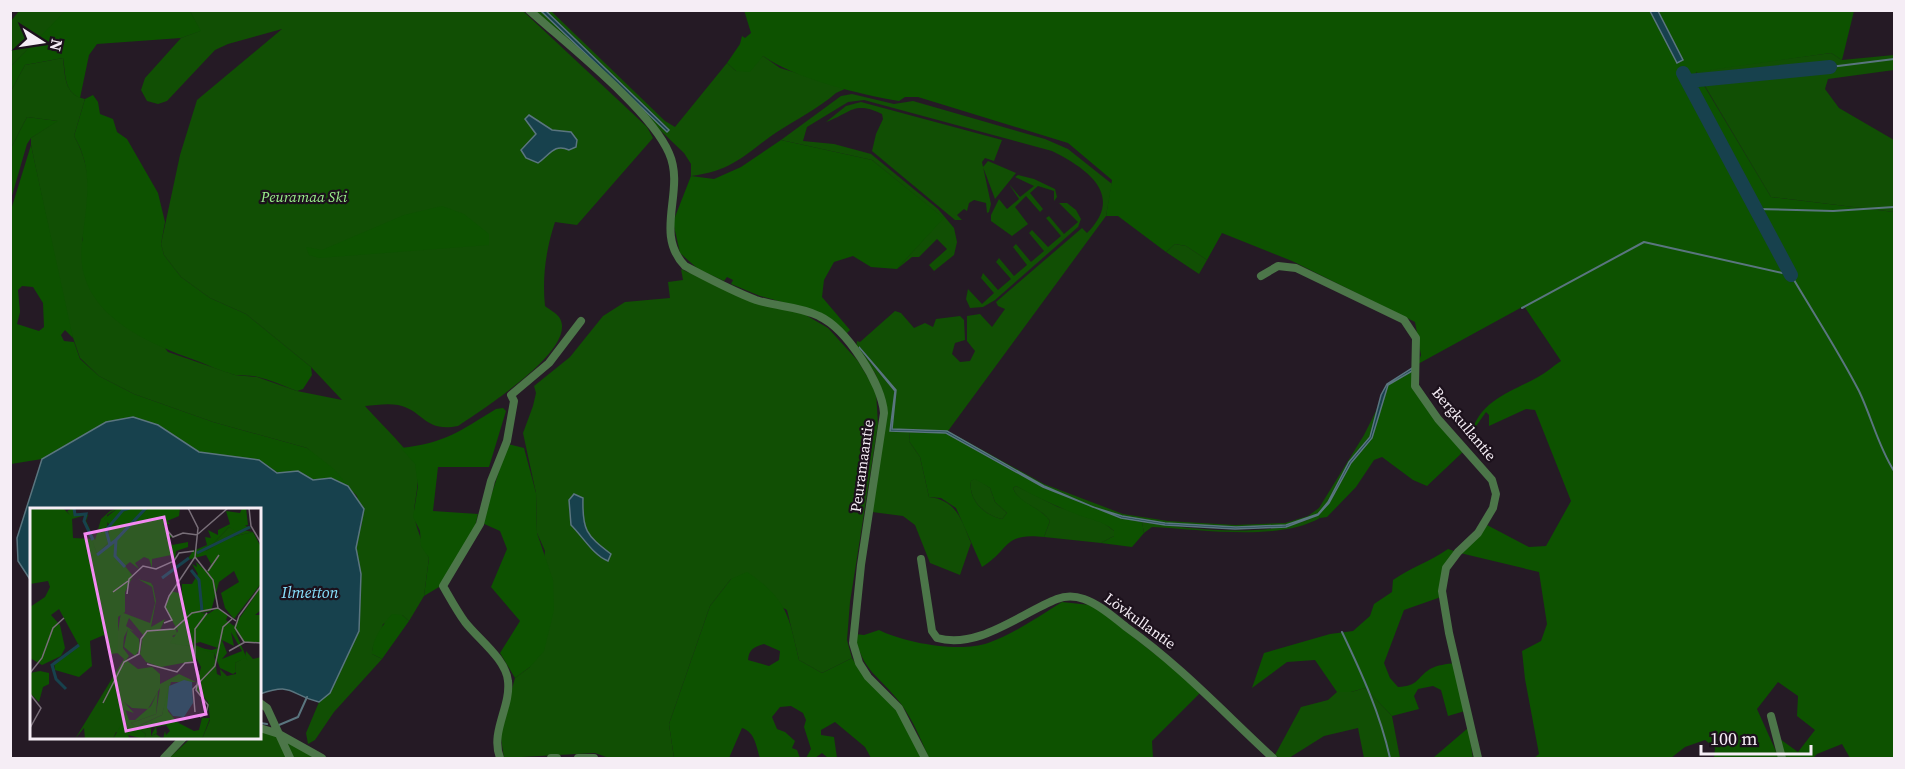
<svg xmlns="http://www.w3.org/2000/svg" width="1905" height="769" font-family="'Source Serif 4',serif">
<rect width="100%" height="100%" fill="#251a25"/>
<!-- green -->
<path fill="#114f04" d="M 19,11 L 66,11 L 11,66 L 11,21 Z
M 190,11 L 523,11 L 647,127 L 653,138 L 577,225 L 555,222 C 546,249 542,277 545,306 C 549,309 556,313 559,317 C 581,348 478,412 458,426 C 425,433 423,410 398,405 C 388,403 375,405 365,406 C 378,421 406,447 415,463 C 422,478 414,499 414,514 C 414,521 425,551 429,558 L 424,596 L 409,621 L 402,615 L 383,624 C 380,635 372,643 372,654 L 382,659 L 334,712 L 315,740 L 308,744 L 306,733 L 319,702 L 330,692 L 359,631 L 361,574 L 356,548 L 357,535 L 362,524 L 357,496 L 307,448 L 213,422 L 134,394 L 99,376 L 80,358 L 69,326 L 31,145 L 31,138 L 57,121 L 27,117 L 11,148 L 11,91 L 25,65 L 63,58 C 65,75 64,95 85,99 L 74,136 C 93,168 91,206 82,241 L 168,352 L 235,375 L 257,377 L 297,391 L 342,400 L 311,367 L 246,314 L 210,298 L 181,277 L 164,255 L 161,244 L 180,155 L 197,100 L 282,29 L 228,44 L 215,50 L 167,101 L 158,104 L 147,101 L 141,90 L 145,78 L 181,38 L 200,31 Z
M 535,11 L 541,11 L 630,98 L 669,129 L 546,11 L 551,11 L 665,121 L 675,127 L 727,63 L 736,71 L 763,56 L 780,68 L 847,88 L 836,93 C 819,108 797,119 777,132 C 743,155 735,170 691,176 L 691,164 L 684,153 Z
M 1831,53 L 1842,60 L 1894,55 L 1894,70 L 1828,79 L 1825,89 L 1839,108 L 1894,140 L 1894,212 L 1771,197 L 1696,71 Z
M 852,94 L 894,104 L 913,101 L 1045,139 L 1068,149 L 1112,184 L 1106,216 L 948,431 L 1044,484 L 1123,514 L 1168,521 L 1235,525 L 1285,523 L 1308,516 L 1319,508 L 1364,435 L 1378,407 L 1370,437 L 1349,462 L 1328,502 L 1318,514 L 1286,525 L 1236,527 L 1165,523 L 1122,516 L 1093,507 L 1044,486 L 947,431 L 891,430 L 896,390 L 858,348 L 895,391 L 890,431 L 910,432 L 909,441 L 920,457 L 929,497 C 957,500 962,521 971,543 L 960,575 L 930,563 L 915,525 L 903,516 L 872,512 L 884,395 L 875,373 L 856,349 L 857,341 L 860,342 L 895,311 L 901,313 L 914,328 L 925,323 L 933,327 L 936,319 L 960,316 L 964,320 L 965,340 L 955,343 L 952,354 L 960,362 L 970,361 L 975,351 L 967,341 L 967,316 L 980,314 L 992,327 L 1005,309 L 998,306 L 996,302 L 1082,228 L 1087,233 C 1124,196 1090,170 1052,151 L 864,100 L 848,102 L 807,127 L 803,141 L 834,144 L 871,154 L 938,209 L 954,228 L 957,242 L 954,255 L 934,271 L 929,265 L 947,249 L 937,239 L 919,257 L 912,257 L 897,269 L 943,218 L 872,160 L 781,140 L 841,96 Z
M 861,102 L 1002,140 L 994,161 L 985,158 L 982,162 L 991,204 L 989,212 L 987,213 L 986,203 L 974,200 L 969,203 L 967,211 L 964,209 L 957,215 L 962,220 L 955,220 L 872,151 L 876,134 L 883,119 L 882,114 C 853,100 850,114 826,122 L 846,106 Z
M 988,161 L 1016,173 L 995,199 L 983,167 Z
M 1018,175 L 1034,179 L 1055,189 L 1057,197 L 1054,201 L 1054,191 L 1038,186 L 1030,193 L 1043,209 L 1040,212 L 1026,196 L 1015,207 L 1028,224 L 1012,236 L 991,221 L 991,215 L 999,199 L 1007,209 L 1019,199 L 1009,184 L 1020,197 L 1034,186 L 1015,177 Z
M 1059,203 L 1067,203 L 1076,210 L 1081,219 L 1078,227 L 995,300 L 983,307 L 970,308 L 966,299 L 968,289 L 982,304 L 994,293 L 981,278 L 983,273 L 998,290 L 1011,279 L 996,262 L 999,258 L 1014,276 L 1027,265 L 1013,247 L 1016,244 L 1031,262 L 1044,251 L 1029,233 L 1032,230 L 1048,247 L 1061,236 L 1046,218 L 1049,216 L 1064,234 L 1078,222 Z
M 1175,244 L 1186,246 L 1207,260 L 1199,274 L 1166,252 Z
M 681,269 L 759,304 L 804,314 L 828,328 L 858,361 L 876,391 L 878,425 L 850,602 L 847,640 L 852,658 L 822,673 L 799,660 L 787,610 L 731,579 L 710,606 L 669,724 L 674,758 L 609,758 L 595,753 L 504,758 L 500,732 L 515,678 L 530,667 L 545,551 L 537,533 L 536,493 L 523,433 L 533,406 L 536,393 L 534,386 L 570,357 L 603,316 L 625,302 L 670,298 L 668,282 L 683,280 Z
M 975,478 L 990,488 L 995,502 L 1007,513 L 1002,519 C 984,515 968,500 971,481 Z
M 1016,486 L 1058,507 L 1100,520 L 1114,531 L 1114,536 L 1101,543 L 1044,537 L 1050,521 C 1040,506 1019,505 1013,488 Z
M 1318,515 L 1320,518 C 1277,542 1200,529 1152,527 L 1144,533 L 1142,522 C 1194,529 1270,540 1318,515 Z
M 1365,688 L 1392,716 L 1400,758 L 1364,758 L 1358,728 L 1324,736 L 1289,758 L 1279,758 L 1275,755 L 1301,707 L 1328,700 L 1337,692 L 1351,692 Z
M 260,731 L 275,735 L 318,758 L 169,758 L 191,738 L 260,738 Z"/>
<!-- forest -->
<path fill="#0d5200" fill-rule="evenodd" d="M 66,10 L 190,11 L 201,31 L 181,38 L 97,44 L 89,55 L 80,98 C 63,90 66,74 63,58 L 25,65 L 11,91 L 11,66 Z
M 744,10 L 1854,11 L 1842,60 L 1831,53 L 1696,72 L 1771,197 L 1894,212 L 1894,758 L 1850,758 L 1842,744 L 1817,754 L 1813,758 L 1785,758 L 1780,739 L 1798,752 L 1815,730 L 1797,716 L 1798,696 L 1778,682 L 1757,709 L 1779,758 L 1714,758 L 1715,748 L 1705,740 L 1685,747 L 1671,758 L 1534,758 L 1539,754 L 1525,679 L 1522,651 L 1541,641 L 1547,624 L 1539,572 L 1460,553 L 1487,525 L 1529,547 L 1546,546 L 1571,501 L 1535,410 L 1526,409 L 1489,426 L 1489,415 L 1486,412 L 1472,432 C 1480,400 1513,391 1538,377 C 1546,373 1553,366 1561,361 L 1524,306 L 1418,364 L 1421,355 L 1415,322 L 1292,261 L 1222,233 L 1207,260 L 1186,246 L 1175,244 L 1166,252 L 1118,216 L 1106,216 L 1112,180 L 1068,143 L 918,97 L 905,97 L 899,101 C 861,95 794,78 763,56 L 750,72 L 736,71 L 727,63 L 740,44 L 742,36 L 745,38 L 751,33 Z
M 93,95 L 98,102 L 100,114 L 113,119 L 117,132 L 127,139 L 158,193 L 165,222 L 161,244 L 164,255 L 181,277 L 210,298 L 246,314 L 311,367 L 312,375 L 303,389 L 297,391 C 284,386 271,380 258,377 C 250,375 242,376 235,375 C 220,371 206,364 192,359 C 140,340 74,310 82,243 C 86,204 95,171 74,136 L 85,99 Z
M 27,117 L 58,121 L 31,138 L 27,144 L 11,199 L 11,148 Z
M 781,140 L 872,160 L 944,218 L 897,269 L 871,267 L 853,256 L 834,262 L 824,280 L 822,297 L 850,330 L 846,334 L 811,310 L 760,296 L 731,284 L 733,280 L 727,277 L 724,281 L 698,269 L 680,253 L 673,222 L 691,176 L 714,179 L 741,167 Z
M 31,145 L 73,338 L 65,330 L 61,335 L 64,341 L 74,342 L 80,359 L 99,376 L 134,394 L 213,422 L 307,448 L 334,469 L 348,486 L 331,478 L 313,480 L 298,471 L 278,473 L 259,460 L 199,452 L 158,425 L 71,443 L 42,459 L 11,464 L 10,213 ZM 22,286 L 33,287 L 43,303 L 44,327 L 39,331 L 17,324 L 20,312 L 18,290 Z
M 442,206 L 464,214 L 489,234 L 489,245 L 319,258 L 309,255 L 306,247 L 322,250 L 404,215 Z
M 1412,371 L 1414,386 L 1465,450 L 1427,486 L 1413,480 L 1382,457 L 1374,460 L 1356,487 L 1327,517 L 1320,518 L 1318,515 L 1329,503 L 1351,463 L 1372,438 L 1388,385 Z
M 503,408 L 506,411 L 489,467 L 438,467 L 433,511 L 478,514 L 475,527 L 439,587 L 424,596 L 429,558 L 421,546 L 420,531 L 413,517 L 418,486 L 415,464 L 401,448 C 445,443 460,431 496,409 Z
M 910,432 L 946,433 L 1043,487 L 1121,518 L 1142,522 L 1144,533 L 1132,547 L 1101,543 L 1114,536 L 1114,531 C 1102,520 1090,520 1076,514 C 1055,506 1036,497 1016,486 L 1013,488 C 1019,504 1040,506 1050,521 L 1044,537 C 1003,532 1010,550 982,567 L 956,508 L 941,498 L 929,497 L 920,457 L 909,441 ZM 975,479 L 990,488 L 995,502 L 1007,513 L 1002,519 C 984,515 968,500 971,481 Z
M 508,444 L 524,448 L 536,493 L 537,533 L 553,580 L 554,610 L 544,651 L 530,667 L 515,678 L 500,653 L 520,621 L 491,587 L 507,549 L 500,531 L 482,523 Z
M 1448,549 L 1454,551 L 1441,597 L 1404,610 L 1384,663 L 1390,678 L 1398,687 C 1419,686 1416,678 1430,669 C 1437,665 1447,664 1454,663 L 1465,711 L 1448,716 L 1441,690 L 1433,686 L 1418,689 L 1414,696 L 1419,709 L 1392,716 L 1365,688 L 1351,692 L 1337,692 L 1315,660 L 1287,662 L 1252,688 L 1264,653 L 1330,634 L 1353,631 L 1370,616 L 1374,604 L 1392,592 L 1393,580 C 1410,568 1431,561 1448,549 Z
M 747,572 C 787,599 789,616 799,660 L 822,673 L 852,658 L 865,678 L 899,713 L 921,758 L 871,758 L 865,747 L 835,722 L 821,730 L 821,735 L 834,737 L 837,758 L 828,758 L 822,753 L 815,758 L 806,758 L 811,749 L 804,727 L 806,720 L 803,713 L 791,706 L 780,707 L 772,717 L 777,729 L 785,732 L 795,741 L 792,748 L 797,750 L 800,758 L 760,758 C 756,746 755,732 742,728 L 729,758 L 674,758 L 669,724 L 710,606 L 731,579 ZM 764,644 L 780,651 L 779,660 L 769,666 L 748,660 C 749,649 754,647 764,644 Z
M 1062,602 L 1090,605 L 1099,610 L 1202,691 L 1152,741 L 1153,758 L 929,758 C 921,740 913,720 901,704 C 880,676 861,671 855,634 L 864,635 L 879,630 C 905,643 960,653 988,643 C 1014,634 1039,616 1062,602 Z
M 392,614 L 402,615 L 409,621 L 382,659 L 372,654 C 372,640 383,624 392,614 Z
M 1468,728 L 1473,758 L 1433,758 Z"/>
<!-- water -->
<path fill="#17414d" stroke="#5a757f" stroke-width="1.5" d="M 541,11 L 546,11 L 669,130 L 667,132 Z
M 1650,11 L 1658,11 L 1683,60 L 1677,63 Z
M 529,115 L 552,130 L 571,132 L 577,140 L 576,147 L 569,150 C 554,143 550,155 538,163 L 526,158 L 521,150 L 536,134 L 525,119 Z
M 859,347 L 896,390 L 892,429 L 947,431 L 1044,486 L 1093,507 L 1122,516 L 1165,523 L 1236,527 L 1286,525 L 1318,514 L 1328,502 L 1349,462 L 1370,437 L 1381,395 L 1387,384 L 1412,368 L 1412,371 L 1388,385 L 1372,438 L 1351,463 L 1329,503 L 1318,515 L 1286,527 L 1235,529 L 1165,525 L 1121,518 L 1043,487 L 946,433 L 890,431 L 895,391 Z
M 133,417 L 158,425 L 199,452 L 259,460 L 277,473 L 298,471 L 313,480 L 331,478 L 348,486 L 364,509 L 356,548 L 361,574 L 359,631 L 330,693 L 319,702 C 289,695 295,682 260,694 L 260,509 L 32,509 L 31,581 L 18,561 L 17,538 L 42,459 L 106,422 Z
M 574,494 L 583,498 C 582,530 586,535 611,554 L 608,561 C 594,556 583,537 571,525 L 569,500 Z"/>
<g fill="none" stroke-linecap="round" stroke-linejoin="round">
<!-- stream -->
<path stroke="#5a757f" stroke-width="2" d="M 1830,67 L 1894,59
M 1756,209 L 1833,211 L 1894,207
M 1522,308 L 1644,242 L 1791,275 C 1814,314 1839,352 1859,391 C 1872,418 1878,446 1894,471
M 1342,632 C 1362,674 1380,713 1390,758
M 260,723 L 267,724
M 279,725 L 298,717 L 307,697"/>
<!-- river -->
<path stroke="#17414d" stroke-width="14" d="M 1683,73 L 1791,275
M 1688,81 L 1830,67"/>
<!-- minor -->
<path stroke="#4c7649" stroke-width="8" d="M 529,10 C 568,45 650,109 669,153 C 686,191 653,233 685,266 C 708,278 732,291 756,300 C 777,307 799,306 819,316 C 847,329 882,384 884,413 L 861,565 L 853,643 L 859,663 L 868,677 L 899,708 L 925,758
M 1261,276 L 1278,266 L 1296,268 L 1404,320 L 1416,338 L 1415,386 L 1438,419 L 1492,480 L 1496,494 L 1493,508 L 1478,533 L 1458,552 L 1446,568 L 1442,591 L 1449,633 L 1478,758
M 921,559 L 932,631 L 937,638 C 978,650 1021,613 1057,599 C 1065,596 1075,596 1084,599 C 1099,604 1113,617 1126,627 C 1182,667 1223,712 1273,758
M 260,703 L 267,708 L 290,758
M 1771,716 L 1782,758
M 260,728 L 279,734 L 322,758
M 164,758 L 183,738
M 500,758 C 490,732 511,707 508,681 C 506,659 478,639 465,622 C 457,611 450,598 443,586 L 480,524 L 491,481 L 507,441 L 514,401 L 511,395 L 549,363 L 581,321
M 551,758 L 557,758
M 578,758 L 594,758"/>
</g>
<g text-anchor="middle" stroke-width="4.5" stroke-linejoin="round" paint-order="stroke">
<!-- park labels -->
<g font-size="15" font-style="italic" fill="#9aef8b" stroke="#1c111c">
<text x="304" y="202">Peuramaa Ski</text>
</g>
<!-- street labels -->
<g font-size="15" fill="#f5edf5" stroke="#1c111c">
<text transform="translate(1464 424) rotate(50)" y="5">Bergkullantie</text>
<text transform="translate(862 466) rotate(-82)" y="5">Peuramaantie</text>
<text transform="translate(1140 621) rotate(36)" y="5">Lövkullantie</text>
</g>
<!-- water labels -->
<g font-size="16" font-style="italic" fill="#87e0fc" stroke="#1c111c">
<text x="310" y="598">Ilmetton</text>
</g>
</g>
<!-- overview -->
<g transform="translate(30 508)">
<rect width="231" height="231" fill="#251a25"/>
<path d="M 44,0 L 45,5 L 58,7 L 56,13 L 65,32 L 71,11 L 80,3 L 88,0 L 77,7 L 78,35 L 67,46 L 55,15 L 56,7 L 42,11 L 37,3 ZM 199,19 L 223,24 L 197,30 L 176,43 ZM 108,71 L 121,75 L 123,78 L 126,93 L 121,119 L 135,111 L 130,122 L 146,120 L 147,126 L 142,128 L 157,138 L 163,136 L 184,145 L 187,166 L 191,168 L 190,161 L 197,168 L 206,166 L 205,155 L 212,151 L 206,147 L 209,145 L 215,150 L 216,143 L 223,151 L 231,149 L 231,231 L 172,231 L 180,212 L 178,194 L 166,181 L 171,159 L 163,144 L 164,153 L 131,159 L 116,154 L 110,146 L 113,127 L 99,110 L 96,118 L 105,124 L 98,121 L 94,129 L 93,140 L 99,148 L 96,152 L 108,161 L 122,159 L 130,166 L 130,176 L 149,166 L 166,174 L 141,174 L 132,207 L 108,218 L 121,221 L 121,228 L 126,226 L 133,231 L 114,231 L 116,226 L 101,215 L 126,206 L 130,180 L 118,201 L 102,200 L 94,194 L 104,205 L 95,202 L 92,204 L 94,215 L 106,225 L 86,224 L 83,231 L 55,231 L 54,220 L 45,231 L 94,151 L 85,143 L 91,104 L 120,115 L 125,95 L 122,79 Z" fill="#114f04"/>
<path d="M 0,0 L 33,0 L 42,9 L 43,30 L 62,31 L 67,46 L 78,35 L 79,16 L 74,11 L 88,0 L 150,0 L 149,8 L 137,13 L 140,16 L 133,16 L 142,29 L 136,30 L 142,37 L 158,34 L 158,39 L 146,43 L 145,51 L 141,47 L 122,51 L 122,60 L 119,51 L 114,49 L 105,55 L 109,61 L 100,54 L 95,58 L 103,68 L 95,84 L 95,104 L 88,109 L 88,145 L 81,146 L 74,127 L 60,133 L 62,158 L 49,169 L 25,162 L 24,154 L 48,136 L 29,101 L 21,107 L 30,117 L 35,140 L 31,148 L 12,157 L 0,150 L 0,99 L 15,89 L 20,79 L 18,73 L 0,76 ZM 212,0 L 216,0 L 218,17 L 215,17 L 221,21 L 205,23 L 199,19 L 176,43 L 197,30 L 223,24 L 231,39 L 230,77 L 204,111 L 195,100 L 191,85 L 209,74 L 204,63 L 189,74 L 181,103 L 171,105 L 178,106 L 187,100 L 198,107 L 196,112 L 204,118 L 231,79 L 231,102 L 225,107 L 231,107 L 231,135 L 214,134 L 205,123 L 218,153 L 215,150 L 205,155 L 206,164 L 203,166 L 190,160 L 184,145 L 163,139 L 182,142 L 188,140 L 170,134 L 157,138 L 140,135 L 148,123 L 135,100 L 141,83 L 152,86 L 152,76 L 162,76 L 168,66 L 162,56 L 167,59 L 166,54 L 177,64 L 181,56 L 176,47 L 157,52 L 163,43 L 177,37 L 175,29 L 181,30 L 178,22 L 188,27 L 188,22 L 200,16 L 196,3 L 210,5 ZM 201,124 L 212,143 L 192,151 L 197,145 L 192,132 L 204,138 ZM 98,120 L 109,131 L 110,141 L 105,148 L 94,139 ZM 10,163 L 19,165 L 19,176 L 13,179 L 9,194 L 0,185 L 0,165 ZM 139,176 L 138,203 L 147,214 L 164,223 L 169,222 L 172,210 L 180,210 L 172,231 L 133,231 L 135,223 L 136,227 L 140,223 L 136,217 L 126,219 L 127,225 L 121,228 L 126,218 L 119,221 L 108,217 L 108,214 L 111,217 L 132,207 ZM 128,183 L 126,206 L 101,215 L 116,226 L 114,231 L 98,227 L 100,231 L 83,231 L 91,217 L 106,225 L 94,215 L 92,204 L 95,201 L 99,212 L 105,212 L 121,198 Z" fill="#0d5200" fill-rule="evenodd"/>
<path d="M 154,172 L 162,174 L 163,195 L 154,209 L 143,208 L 137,200 L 139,178 Z" fill="#17414d"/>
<path fill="none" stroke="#17414d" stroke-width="3" d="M 44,0 L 45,7 L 56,6 L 54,13 L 63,32M 80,37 L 76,22 L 93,2 L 100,0M 167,45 L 220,19M 67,47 L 86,32M 95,59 L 85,48 L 86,32 L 116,0M 161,62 L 169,72 L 172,103M 132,70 L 159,50M 36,181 L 26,171 L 22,157 L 49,137"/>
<path fill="none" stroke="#786e78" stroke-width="1.5" d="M 158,0 L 168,20 L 165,49 L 183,72 L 188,100 L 206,113M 219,0 L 221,18 L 231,35M 137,22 L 143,29 L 153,25 L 168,27M 168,26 L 198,0M 178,63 L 189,47M 231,78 L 209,108 L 205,120 L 214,134 L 231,135M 83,84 L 98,73M 97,86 L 99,71 L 113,58 L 126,61 L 144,53 L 149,45 L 164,43M 134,115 L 142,112 L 135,99 L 139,88 L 165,49M 199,143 L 215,134M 165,154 L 169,168 L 166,182 L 178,197 L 176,206 L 170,209M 117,156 L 147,164 L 155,155 L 165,154 L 165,121 L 177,105M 0,165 L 12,150 L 23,120 L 34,110M 0,186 L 11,200 L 0,220M 73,195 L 94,154 L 109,146 L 111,131 L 117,123 L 144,121 L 162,105 L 188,100M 165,204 L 163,181 L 185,158 L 193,119 L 202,111"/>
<path fill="#f38af2" fill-opacity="0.15" stroke="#f38af2" stroke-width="3" d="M 134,9 L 176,206 L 96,223 L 55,26 Z"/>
<rect width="231" height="231" fill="none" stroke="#f5edf5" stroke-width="3"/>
</g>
<!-- border -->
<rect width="1905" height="769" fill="none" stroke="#f5edf5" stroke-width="24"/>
<!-- north arrow -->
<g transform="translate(42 42) rotate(102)" stroke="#1c111c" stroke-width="4.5" paint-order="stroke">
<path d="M0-4.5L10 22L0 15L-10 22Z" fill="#f5edf5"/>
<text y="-9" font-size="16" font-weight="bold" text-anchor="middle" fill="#f5edf5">N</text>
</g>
<!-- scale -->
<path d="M1701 745v9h110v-9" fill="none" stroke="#f5edf5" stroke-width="3"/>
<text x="1710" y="745" font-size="18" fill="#f5edf5" stroke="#1c111c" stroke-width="4.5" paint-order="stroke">100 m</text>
</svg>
